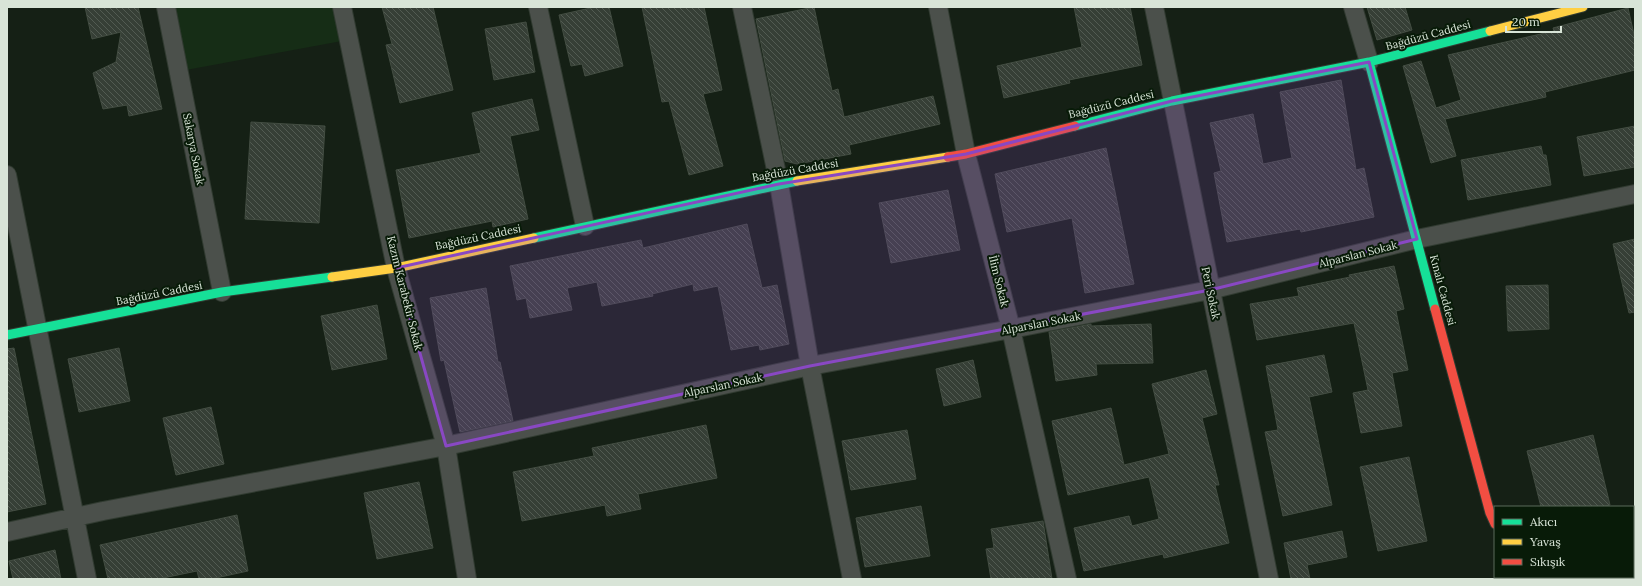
<svg xmlns="http://www.w3.org/2000/svg" width="1642" height="586" font-family="Lora,serif">
<defs>
<pattern id="building-back-hatch" width="6" height="6" patternUnits="userSpaceOnUse"><rect width="6" height="6" fill="#363f36"/><path d="M-1 5l2 2M0 0l6 6M5-1l2 2" fill="none" stroke="#525b52"/></pattern>
</defs>
<rect width="100%" height="100%" fill="#152015"/>
<!-- built -->
<path fill="#162d16" d="M 174,7 L 335,7 L 342,41 L 186,70 Z"/>
<!-- building -->
<path fill="url(#building-back-hatch)" stroke="#434d42" d="M 85,7 L 138,7 L 162,109 L 129,116 L 127,105 L 103,109 L 93,73 L 116,62 L 121,32 L 92,39 Z
M 382,7 L 433,7 L 453,90 L 400,103 L 386,45 L 392,44 Z
M 595,7 L 609,7 L 623,66 L 585,76 L 582,64 L 571,66 L 559,15 Z
M 642,7 L 704,7 L 722,90 L 703,94 L 723,166 L 689,175 L 669,101 L 662,102 Z
M 814,7 L 832,91 L 838,89 L 844,117 L 933,96 L 940,124 L 849,145 L 851,154 L 797,164 L 785,161 L 756,19 Z
M 1074,7 L 1130,7 L 1142,65 L 1069,80 L 1070,83 L 1004,98 L 997,66 L 1082,47 Z
M 1367,7 L 1405,7 L 1412,30 L 1377,40 Z
M 1628,8 L 1635,39 L 1635,70 L 1545,92 L 1546,97 L 1445,119 L 1456,156 L 1431,163 L 1403,66 L 1421,61 L 1436,108 L 1461,100 L 1448,55 L 1554,31 L 1553,28 Z
M 526,22 L 535,72 L 494,80 L 485,29 Z
M 1341,80 L 1356,170 L 1364,168 L 1374,217 L 1301,232 L 1300,229 L 1227,242 L 1214,173 L 1221,171 L 1210,123 L 1253,114 L 1263,164 L 1292,158 L 1280,92 Z
M 532,99 L 539,130 L 510,136 L 528,219 L 493,227 L 492,221 L 409,238 L 396,170 L 481,153 L 472,113 Z
M 251,122 L 325,126 L 319,223 L 245,219 Z
M 1635,126 L 1635,167 L 1584,176 L 1577,137 Z
M 1541,146 L 1543,155 L 1546,155 L 1551,185 L 1468,200 L 1461,160 Z
M 1106,148 L 1134,284 L 1085,293 L 1072,218 L 1007,232 L 995,174 Z
M 948,190 L 960,250 L 891,263 L 879,203 Z
M 747,224 L 762,288 L 777,285 L 789,344 L 760,350 L 759,345 L 731,350 L 718,286 L 694,291 L 693,284 L 652,294 L 653,296 L 602,306 L 597,282 L 567,288 L 572,310 L 530,318 L 526,298 L 517,300 L 510,266 L 641,240 L 643,248 Z
M 1635,239 L 1635,312 L 1629,313 L 1613,244 Z
M 1394,266 L 1404,309 L 1396,311 L 1408,370 L 1392,373 L 1402,426 L 1361,433 L 1353,393 L 1368,390 L 1354,323 L 1257,340 L 1250,304 L 1299,296 L 1297,288 L 1350,277 L 1349,275 Z
M 1548,285 L 1549,329 L 1508,331 L 1506,286 Z
M 486,288 L 498,362 L 500,362 L 513,421 L 460,432 L 444,360 L 441,361 L 430,298 Z
M 377,305 L 387,359 L 332,370 L 321,316 Z
M 1091,324 L 1091,326 L 1151,324 L 1153,363 L 1096,364 L 1097,375 L 1056,381 L 1049,332 Z
M 14,348 L 46,504 L 7,512 L 7,349 Z
M 119,348 L 130,401 L 79,412 L 68,359 Z
M 1324,355 L 1332,392 L 1309,397 L 1332,505 L 1283,516 L 1265,432 L 1278,430 L 1266,366 Z
M 973,360 L 981,397 L 944,406 L 936,369 Z
M 1206,370 L 1217,414 L 1202,418 L 1219,485 L 1215,485 L 1229,543 L 1164,558 L 1163,554 L 1084,571 L 1074,528 L 1129,516 L 1132,526 L 1159,519 L 1149,477 L 1068,495 L 1052,421 L 1111,408 L 1124,465 L 1169,454 L 1152,384 Z
M 211,407 L 224,464 L 176,475 L 163,418 Z
M 706,425 L 717,478 L 638,494 L 641,509 L 607,516 L 605,505 L 522,521 L 513,472 L 594,456 L 592,448 Z
M 907,430 L 916,479 L 851,490 L 842,441 Z
M 1593,435 L 1610,505 L 1601,507 L 1541,507 L 1527,451 Z
M 1409,457 L 1427,541 L 1378,551 L 1360,467 Z
M 419,482 L 433,548 L 377,559 L 364,493 Z
M 921,506 L 930,556 L 865,567 L 856,518 Z
M 237,515 L 248,571 L 211,579 L 199,579 L 197,571 L 158,579 L 108,579 L 100,545 Z
M 1043,521 L 1052,579 L 991,579 L 986,549 L 994,548 L 991,529 Z
M 1342,531 L 1347,557 L 1307,565 L 1310,579 L 1291,579 L 1284,543 Z
M 55,550 L 61,579 L 13,579 L 9,561 Z"/>
<g fill="none" stroke-linecap="round" stroke-linejoin="round">
<!-- street casing -->
<g stroke="#313b31" stroke-width="20">
<path id="street" d="M 166,7 L 222,292
M 342,7 L 396,268 L 446,446 L 467,579
M 538,7 L 585,226
M 742,7 L 779,184 L 810,366 L 852,579
M 938,7 L 966,154 L 1011,329 L 1067,579
M 1154,7 L 1269,579
M 1353,7 L 1369,62
M 7,175 L 87,579
M 7,532 L 103,511 L 446,446 L 810,366 L 1011,329 L 1210,290 L 1417,239 L 1635,194"/>
</g>
<!-- fast casing -->
<g stroke="#313b31" stroke-width="11">
<path id="fast" d="M 1369,62 L 1435,309
M 1075,126 L 1172,101 L 1369,62 L 1490,31
M 534,238 L 797,181
M 7,335 L 222,292 L 332,277
M 1521,577 L 1522,579"/>
</g>
<!-- slow casing -->
<g stroke="#313b31" stroke-width="11">
<path id="slow" d="M 1490,31 L 1583,7
M 797,181 L 948,157
M 332,277 L 396,268 L 534,238"/>
</g>
<!-- jam casing -->
<g stroke="#313b31" stroke-width="11">
<path id="jam" d="M 948,157 L 966,154 L 1075,126
M 1435,309 L 1490,513 L 1495,524"/>
</g>
<!-- street -->
<use href="#street" stroke="#4b504b" stroke-width="18"/>
<!-- fast -->
<use href="#fast" stroke="#16e098" stroke-width="9"/>
<!-- slow -->
<use href="#slow" stroke="#ffcf43" stroke-width="9"/>
<!-- jam -->
<use href="#jam" stroke="#f24e42" stroke-width="9"/>
</g>
<!-- marked area -->
<path fill="#8948c3" fill-opacity="0.2" stroke="#8948c3" stroke-width="3" stroke-linejoin="round" d="M 1369,62 L 1417,239 L 1210,290 L 810,366 L 446,446 L 396,268 L 779,184 L 966,154 L 1172,101 Z"/>
<g text-anchor="middle" stroke-width="4" stroke-linejoin="round" paint-order="stroke">
<!-- street labels -->
<g font-size="11" fill="#d8e4d7" stroke="#081b08">
<text transform="translate(1428 35) rotate(-15)" y="4">Bağdüzü Caddesi</text>
<text transform="translate(1111 104) rotate(-14)" y="4">Bağdüzü Caddesi</text>
<text transform="translate(194 149) rotate(79)" y="4">Sakarya Sokak</text>
<text transform="translate(795 170) rotate(-10)" y="4">Bağdüzü Caddesi</text>
<text transform="translate(478 237) rotate(-12)" y="4">Bağdüzü Caddesi</text>
<text transform="translate(1358 254) rotate(-14)" y="4">Alparslan Sokak</text>
<text transform="translate(999 281) rotate(76)" y="4">İlim Sokak</text>
<text transform="translate(1443 290) rotate(75)" y="4">Kınalı Caddesi</text>
<text transform="translate(159 293) rotate(-11)" y="4">Bağdüzü Caddesi</text>
<text transform="translate(405 293) rotate(76)" y="4">Kazım Karabekir Sokak</text>
<text transform="translate(1211 293) rotate(78)" y="4">Peri Sokak</text>
<text transform="translate(1041 323) rotate(-11)" y="4">Alparslan Sokak</text>
<text transform="translate(723 385) rotate(-12)" y="4">Alparslan Sokak</text>
</g>
</g>
<!-- border -->
<rect width="1642" height="586" fill="none" stroke="#d8e4d7" stroke-width="16"/>
<!-- legend -->
<rect x="1494" y="506" width="140" height="72" fill="#081b08" stroke="#5b6b5b"/>
<rect x="1502" y="519" width="20" height="6" fill="#16e098" stroke="#5b6b5b"/>
<text x="1530" y="526" font-size="12" fill="#d8e4d7">Akıcı</text>
<rect x="1502" y="539" width="20" height="6" fill="#ffcf43" stroke="#5b6b5b"/>
<text x="1530" y="546" font-size="12" fill="#d8e4d7">Yavaş</text>
<rect x="1502" y="559" width="20" height="6" fill="#f24e42" stroke="#5b6b5b"/>
<text x="1530" y="566" font-size="12" fill="#d8e4d7">Sıkışık</text>
<!-- scale -->
<path d="M1506 26v6h55v-6" fill="none" stroke="#d8e4d7" stroke-width="2"/>
<text x="1512" y="26" font-size="12" fill="#d8e4d7" stroke="#081b08" stroke-width="3" paint-order="stroke">20 m</text>
</svg>
